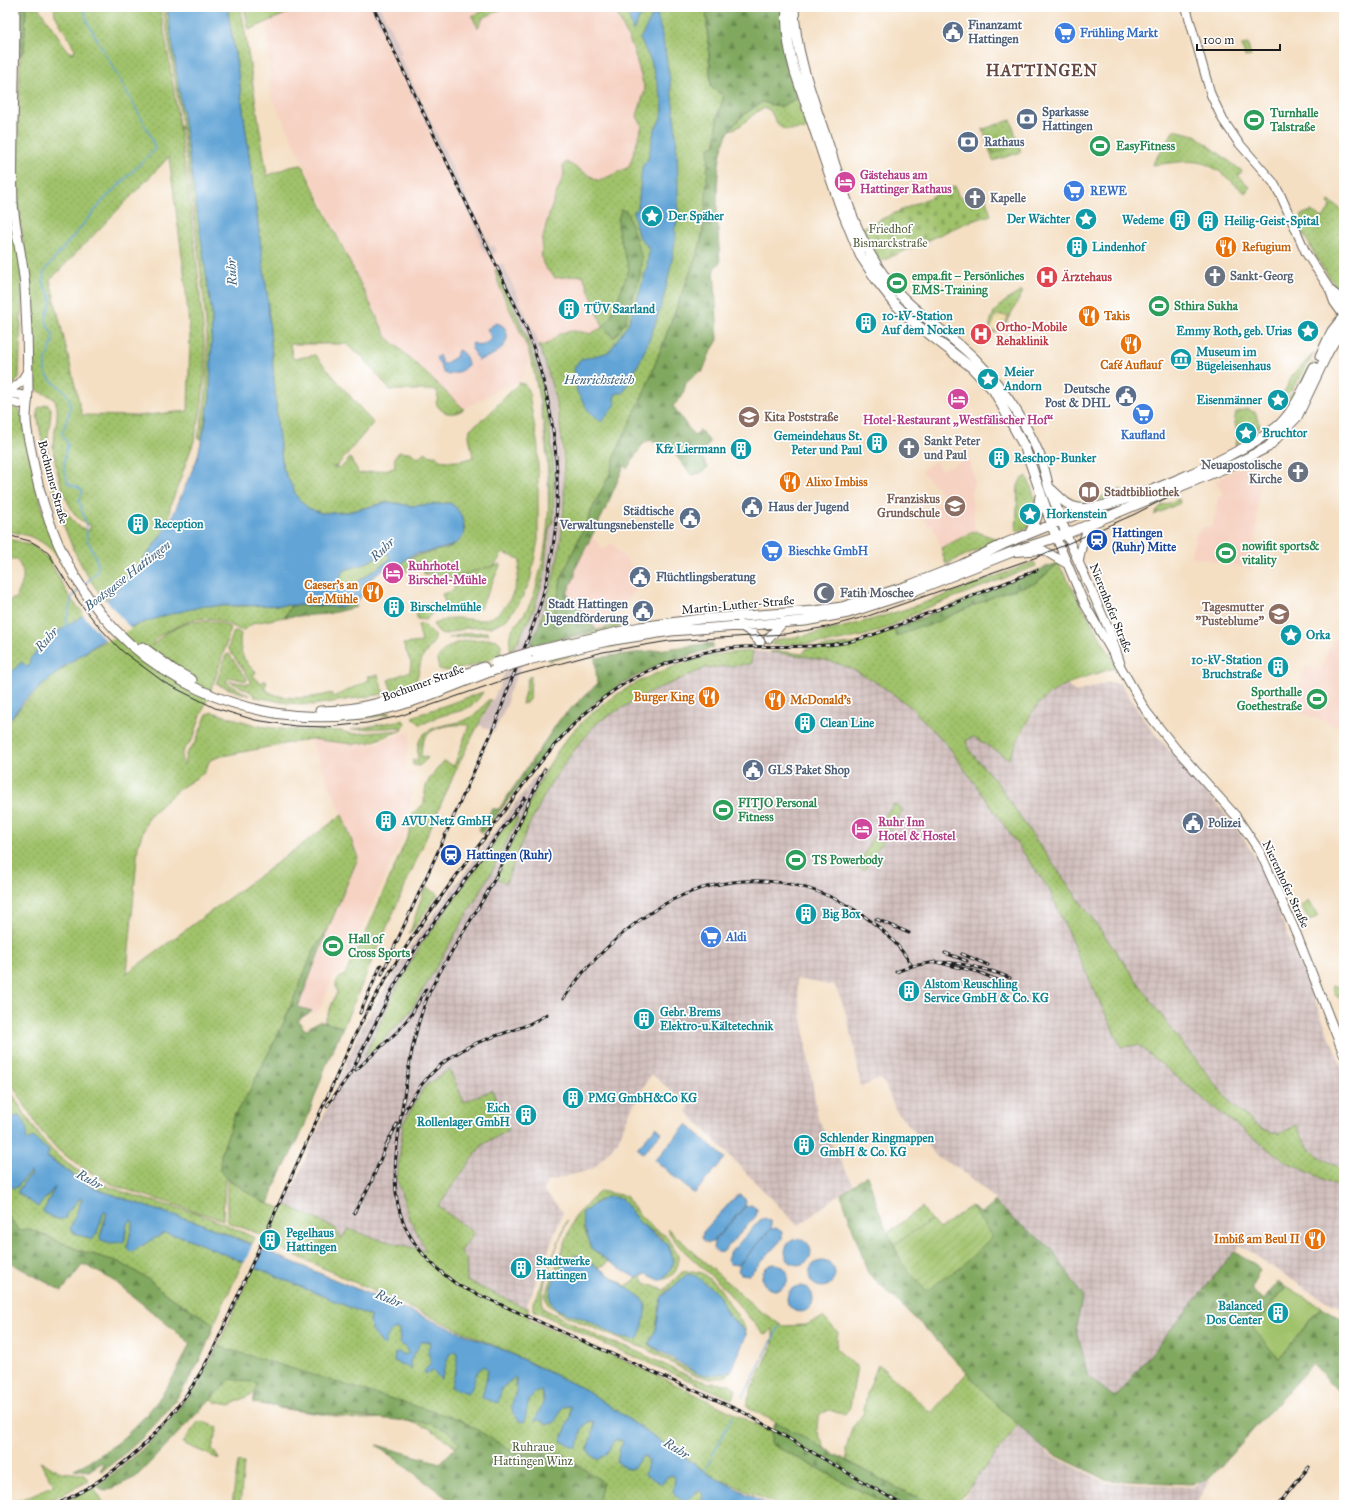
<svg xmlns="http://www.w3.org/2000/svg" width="1351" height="1512" font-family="'IM FELL Great Primer',serif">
<defs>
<pattern id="industrial-grid" width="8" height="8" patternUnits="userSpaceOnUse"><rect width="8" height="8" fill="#d1bfbd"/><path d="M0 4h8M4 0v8" fill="none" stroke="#b3a4a2"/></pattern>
<pattern id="grass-dots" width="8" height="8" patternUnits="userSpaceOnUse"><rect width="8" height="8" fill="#a0c26b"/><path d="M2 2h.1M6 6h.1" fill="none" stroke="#89a65c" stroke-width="1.8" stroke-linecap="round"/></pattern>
<pattern id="forest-firs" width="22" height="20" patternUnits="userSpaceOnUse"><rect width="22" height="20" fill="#80a85f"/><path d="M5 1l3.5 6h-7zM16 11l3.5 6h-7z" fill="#68884e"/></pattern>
<pattern id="sand-dots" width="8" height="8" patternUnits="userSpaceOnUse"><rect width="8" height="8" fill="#eeda9e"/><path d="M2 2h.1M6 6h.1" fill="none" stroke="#ccba88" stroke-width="1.8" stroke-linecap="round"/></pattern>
<pattern id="cemetery-stones" width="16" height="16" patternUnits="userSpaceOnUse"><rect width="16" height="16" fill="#a0c26b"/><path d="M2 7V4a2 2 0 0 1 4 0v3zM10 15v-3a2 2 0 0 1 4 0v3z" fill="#89a65c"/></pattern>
<pattern id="garden-furrows" width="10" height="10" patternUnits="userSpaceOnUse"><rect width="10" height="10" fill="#a0c26b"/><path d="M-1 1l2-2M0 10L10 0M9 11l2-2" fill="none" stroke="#89a65c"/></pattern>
</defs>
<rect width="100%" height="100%" fill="#fff"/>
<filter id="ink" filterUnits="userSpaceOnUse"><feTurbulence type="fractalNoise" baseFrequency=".025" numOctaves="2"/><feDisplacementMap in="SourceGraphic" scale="8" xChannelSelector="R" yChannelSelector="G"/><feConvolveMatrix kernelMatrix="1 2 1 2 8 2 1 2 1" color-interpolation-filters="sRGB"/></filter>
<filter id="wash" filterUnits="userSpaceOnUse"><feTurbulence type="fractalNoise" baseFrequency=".012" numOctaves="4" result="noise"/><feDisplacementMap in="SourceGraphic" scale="16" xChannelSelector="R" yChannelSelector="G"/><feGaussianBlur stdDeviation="0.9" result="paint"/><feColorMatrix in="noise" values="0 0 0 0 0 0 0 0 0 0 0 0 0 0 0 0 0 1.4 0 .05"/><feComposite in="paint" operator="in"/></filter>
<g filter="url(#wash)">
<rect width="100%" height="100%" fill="#f4dfc3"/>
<!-- built -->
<path fill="#f6d2c3" d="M 301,7 L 491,7 L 472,16 L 479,26 L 483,18 L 506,7 L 614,7 L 633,48 L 645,90 L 637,116 L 642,126 L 629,167 L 603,327 L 590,334 L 581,331 L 560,334 L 531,359 L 519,383 L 505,386 L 464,409 L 386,336 L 271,95 L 267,21 Z
M 968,459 L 975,481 L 971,493 L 975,531 L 941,548 L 932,524 L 928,526 L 923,517 L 928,512 L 945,500 L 937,485 L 934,486 L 922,471 L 935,461 L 941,470 Z
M 1246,466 L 1251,468 L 1259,475 L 1255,560 L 1253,566 L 1251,569 L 1191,556 L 1196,534 L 1205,526 L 1213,527 L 1218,498 L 1224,494 L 1216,482 L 1231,471 Z
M 591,535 L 603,550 L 612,543 L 644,580 L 608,625 L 596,629 L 567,593 L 575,576 L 575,569 Z
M 1333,639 L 1344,643 L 1344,728 L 1290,709 L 1306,666 L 1321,670 Z
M 411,731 L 404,772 L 415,773 L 407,828 L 342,971 L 334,977 L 319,1010 L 315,1014 L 298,1007 L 318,953 L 358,858 L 342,815 L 310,739 L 353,744 L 371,741 L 372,745 Z"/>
<!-- industrial -->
<path fill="url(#industrial-grid)" d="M 753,651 L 808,657 L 833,662 L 850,668 L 876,682 L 911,707 L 949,747 L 1049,889 L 1076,951 L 1138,1045 L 1222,1114 L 1283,1160 L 1344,1189 L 1344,1308 L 1332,1304 L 1302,1287 L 1240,1245 L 1115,1398 L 1088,1376 L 1076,1327 L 1083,1296 L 1051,1248 L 1012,1218 L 986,1191 L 958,1168 L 938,1158 L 896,1111 L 885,1084 L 880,1079 L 861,1087 L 854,1046 L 844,1007 L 834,984 L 829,985 L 796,979 L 818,1119 L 853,1184 L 798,1226 L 686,1111 L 690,1106 L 651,1074 L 630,1111 L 618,1141 L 593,1169 L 547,1182 L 544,1191 L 563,1212 L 526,1308 L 467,1281 L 466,1259 L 460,1251 L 438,1206 L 482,1145 L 509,1130 L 492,1090 L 408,1215 L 426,1252 L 374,1238 L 348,1229 L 341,1239 L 335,1228 L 286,1205 L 361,1028 L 415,940 L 536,775 L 543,777 L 522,819 L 496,878 L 506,883 L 526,831 L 551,783 L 575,749 L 598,722 L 646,694 L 706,668 L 751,664 Z
M 1109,682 L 1121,684 L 1149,727 L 1227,816 L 1243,838 L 1258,862 L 1344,1072 L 1344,1170 L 1321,1158 L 1303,1142 L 1297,1126 L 1279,1134 L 1262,1129 L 1234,1107 L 1177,1037 L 1033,836 L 999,785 L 969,750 L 966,740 L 974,737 L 1009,759 L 1037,705 L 1053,692 L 1066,685 L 1076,692 Z
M 1021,1423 L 1046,1453 L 1107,1483 L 1193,1487 L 1210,1478 L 1196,1505 L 960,1505 L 977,1477 Z"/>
<!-- railway -->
<path fill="#d1bfbd" d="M 371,7 L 380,7 L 402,52 L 399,54 L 474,213 L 491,247 L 494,245 L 497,251 L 493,255 L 488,255 L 481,247 L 479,237 L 470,215 Z
M 502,262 L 536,336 L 551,384 L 560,433 L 564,493 L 559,551 L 547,598 L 535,635 L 508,695 L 507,705 L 494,732 L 479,725 L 498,690 L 512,651 L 534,609 L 544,575 L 549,543 L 546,459 L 541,416 L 528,341 L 498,273 L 497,269 Z"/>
<!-- grass -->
<path fill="url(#grass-dots)" stroke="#5e6f44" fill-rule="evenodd" d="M 7,7 L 12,7 L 11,32 L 22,294 L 19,377 L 15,383 L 7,387 Z
M 26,7 L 38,7 L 69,52 L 74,53 L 75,49 L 55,15 L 54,7 L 160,7 C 180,121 196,236 205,352 L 205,375 L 201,410 L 194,441 L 170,507 L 169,524 L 140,564 L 105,600 C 62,549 48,477 37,413 L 38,408 L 47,404 L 51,408 C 51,421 47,435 48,448 C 49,476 61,522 89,531 L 91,525 C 68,524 54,465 53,446 C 53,434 61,411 55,401 C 50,394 43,394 37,390 L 35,386 L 29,289 L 16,186 L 20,55 L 24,52 ZM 169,157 L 185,279 L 190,338 L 188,411 L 137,416 L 82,415 L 50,280 Z
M 163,7 L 167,7 L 173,36 L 212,314 L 210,397 L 201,439 L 198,438 C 202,417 207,396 207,375 C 209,326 201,275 195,227 C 186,153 176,80 163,7 Z
M 227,7 L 241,7 L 267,176 L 289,167 L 302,165 L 386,336 L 464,409 C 454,416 442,415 436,403 L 438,398 L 437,390 L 390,390 L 361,355 L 353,351 L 348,344 L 290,344 L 293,359 L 315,355 L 373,423 L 337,466 L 332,467 C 341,470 345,464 350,458 L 357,469 L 358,474 L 395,468 C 394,460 393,456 401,451 L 403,453 L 410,452 L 418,458 L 426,452 L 430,456 L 436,455 L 439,460 C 450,462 462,462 473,457 L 469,436 L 470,429 L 486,417 L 519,383 L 524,384 L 528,388 L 538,447 L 538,540 L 530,581 L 521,600 L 506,620 L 491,627 L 466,628 L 443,635 L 439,633 L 433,624 C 440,622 447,618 454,618 C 463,617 472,621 482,620 C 510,616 519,583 520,559 L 503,553 L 494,566 L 451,578 L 448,574 L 424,574 L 424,567 L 419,567 L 419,564 L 411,563 L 407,571 L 402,573 L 399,567 L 407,558 L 451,547 L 463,535 L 465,530 C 463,519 460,509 450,503 L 411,506 L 389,502 L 348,512 L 321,513 L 308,508 L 297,497 L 283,468 L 278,431 L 267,293 L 239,78 Z
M 491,7 L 506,7 L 483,18 L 478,28 L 472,16 Z
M 614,7 L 706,7 L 711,87 L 724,96 L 717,117 L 716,145 L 700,246 L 644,393 L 617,450 L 610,474 L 594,505 L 561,579 L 555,612 L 540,622 C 547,599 555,575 559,551 C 570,484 564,410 539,346 C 549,345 551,341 558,335 C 567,329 581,331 590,334 L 603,327 L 583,275 L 555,278 C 551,273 545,269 543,263 C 536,243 556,194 564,175 L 563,166 L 566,162 L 599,181 L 629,167 L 642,126 L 637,116 L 645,90 L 633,48 Z
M 1335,7 L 1344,7 L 1344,24 Z
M 797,98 L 808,129 C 782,130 782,134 770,110 L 765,108 C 750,113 744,128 729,130 L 741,117 L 762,102 L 780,107 Z
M 1011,120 L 1021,152 L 993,161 L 983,129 Z
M 1174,130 L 1195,135 L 1242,171 L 1238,176 L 1250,187 L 1245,193 C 1233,183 1218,167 1202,163 C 1187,159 1167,164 1152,165 Z
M 1329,201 L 1344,211 L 1344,293 C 1330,286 1305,237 1298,222 L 1303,214 L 1311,211 L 1323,218 L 1331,206 L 1328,203 Z
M 497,269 L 528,341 L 540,378 L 549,422 L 554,471 L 553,521 L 549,530 L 544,575 L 534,609 L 518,641 L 510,652 C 511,646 508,637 511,632 C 513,626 519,622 522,617 C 531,605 536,590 539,576 C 557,508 548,430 532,363 C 524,331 501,300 495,270 Z
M 1022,291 L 1022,294 L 1003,328 L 995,333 L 990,331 C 988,310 1006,300 1022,291 Z
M 916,318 L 954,344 L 986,375 L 915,320 Z
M 1314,353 C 1305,369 1290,402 1270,402 L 1284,392 L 1293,375 Z
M 1313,362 L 1314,362 C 1307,375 1295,404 1281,408 L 1282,403 L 1299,385 Z
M 15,406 L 21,412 L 23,419 L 43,512 L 61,563 C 48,541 31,535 7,531 L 8,417 Z
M 1247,409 L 1256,413 L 1260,426 L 1236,445 C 1240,431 1232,425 1236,412 Z
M 1027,476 L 1037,503 L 1031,526 L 1016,532 L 1018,486 L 1021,479 Z
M 1122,489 L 1119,496 L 1081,505 L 1085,503 Z
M 1179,499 L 1180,503 L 1154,515 L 1161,506 Z
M 975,531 L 999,540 L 946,564 L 941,548 Z
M 7,538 L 33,546 L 48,558 L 70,598 L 84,614 L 28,667 L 7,678 L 7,612 L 11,599 L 16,599 C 22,582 29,575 15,558 L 12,561 L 10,553 L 7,554 L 9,550 L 7,547 Z
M 384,553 L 387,553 L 390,557 L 389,560 L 349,588 L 344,585 L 340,577 L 344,570 L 364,564 Z
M 1034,562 L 1036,566 L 924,609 L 887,628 L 867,635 L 829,643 L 772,645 L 774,640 C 864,629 950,594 1034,562 Z
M 1058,563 L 1117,667 C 1090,676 1057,683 1038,705 C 1028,716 1016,745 1009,759 L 974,737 L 966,740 L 969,750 L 999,785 L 1033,836 L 1177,1037 L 1234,1107 L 1262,1129 L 1279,1134 L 1297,1125 C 1307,1153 1320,1157 1344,1170 L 1344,1189 L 1283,1160 L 1222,1114 L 1138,1045 L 1121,1047 L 1076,951 L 1049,889 L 949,747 L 911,707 L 876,682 L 850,668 L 833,662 L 808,657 L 769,652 L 779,651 L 803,654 L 806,649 L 859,643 Z
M 431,603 L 434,612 L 426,620 L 417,619 L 416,605 Z
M 291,605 L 285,617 L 254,623 L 242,631 C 215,616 201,614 174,628 C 164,633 157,635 152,645 L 153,646 C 168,624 208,613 231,628 C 222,658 213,687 201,715 C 198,722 197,729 194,736 C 189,746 176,753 184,765 L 186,754 L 196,741 L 207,714 L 212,712 L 259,726 L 290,730 L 342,731 L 351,734 L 402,730 L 371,742 L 353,744 L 310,739 L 222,756 L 210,760 L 204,773 L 179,789 L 148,817 L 138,846 L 127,973 L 342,815 L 358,858 L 328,929 L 314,950 L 284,1022 L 248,1094 L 235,1114 L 221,1155 L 220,1170 L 225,1177 L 223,1220 L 115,1186 L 83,1168 L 59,1151 L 40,1130 L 7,1076 L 7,723 C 56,663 125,619 203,606 C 212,604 223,606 233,606 C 252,606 271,605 291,605 Z
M 622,623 L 618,628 L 534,647 Z
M 423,624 L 434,635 L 435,640 L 422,658 L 416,682 L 408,688 L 393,693 L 388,680 L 410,671 L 411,663 L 403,644 L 422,642 L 418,625 Z
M 234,631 L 237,631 L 241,634 C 238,651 244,662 256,672 L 253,676 L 261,683 L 265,680 L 267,683 L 264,688 C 278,702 312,699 331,693 L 333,697 L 369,680 L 368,676 L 378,675 L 384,694 L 313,705 L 287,703 L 255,697 L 251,692 L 229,681 L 248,684 L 251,681 L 228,648 Z
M 488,632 L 489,634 L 449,638 L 465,633 Z
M 491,639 L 497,640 L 501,644 L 500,655 C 487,661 451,675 439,669 L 437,660 C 447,639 471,640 491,639 Z
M 636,639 L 636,641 L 548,661 L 552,658 Z
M 753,651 L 751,664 L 706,668 L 646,694 L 598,722 L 575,749 L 551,783 L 526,831 L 506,883 L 496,878 C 516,836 531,792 557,752 C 597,691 682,653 753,651 Z
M 229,654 L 247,679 L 246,681 L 229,677 L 226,682 L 250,696 L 216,684 L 226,655 Z
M 531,676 L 530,698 L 526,703 L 522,704 L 528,678 Z
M 483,692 C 470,713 459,710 438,717 C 432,719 427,723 420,724 L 412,717 Z
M 488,700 L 491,700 L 459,763 L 343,1027 L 324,1023 L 337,992 C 334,984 337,978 345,975 L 357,948 L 359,949 L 410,831 L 413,813 L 424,804 C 425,780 429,779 444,761 L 454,766 L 469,725 C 454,724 429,725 423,742 C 421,746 422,752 421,756 L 428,758 L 419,766 L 413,765 L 413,760 L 417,761 C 418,755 417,747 419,742 C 425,724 451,726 465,720 C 475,716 482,709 488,700 Z
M 390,712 L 390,714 L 350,721 L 307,722 L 307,721 L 349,719 Z
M 403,720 L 406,724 L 403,727 L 350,730 Z
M 894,804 L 903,810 L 864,870 L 858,867 L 871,840 L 880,827 L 878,825 Z
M 517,816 L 517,821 L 491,873 L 410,1012 L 379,1045 L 364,1057 L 397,987 L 419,948 L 507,824 Z
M 425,887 L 438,894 L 409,935 Z
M 1332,985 L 1344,988 L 1344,1000 L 1336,996 Z
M 449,1069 L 464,1102 L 492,1090 L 509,1130 L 482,1145 L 438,1206 L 474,1233 L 460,1251 L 466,1259 L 467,1281 L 526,1308 L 528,1307 L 529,1319 L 661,1377 L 757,1425 L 772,1430 L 771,1444 L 888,1505 L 778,1505 L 711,1475 L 586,1390 L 506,1351 L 310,1262 L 272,1244 L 273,1239 L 227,1222 L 227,1179 L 263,1202 L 281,1208 L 286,1205 L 335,1228 L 341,1239 L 348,1229 L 374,1238 L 426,1251 L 408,1215 L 397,1179 L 403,1124 L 424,1087 Z
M 7,1084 C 20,1107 34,1131 52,1150 C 89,1188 147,1199 196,1213 C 216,1220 236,1229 255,1238 L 252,1244 L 197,1222 L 150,1208 L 91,1187 L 47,1156 L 37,1141 L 33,1137 L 28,1141 L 13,1117 L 7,1127 Z
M 31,1171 L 31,1174 L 18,1192 L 38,1207 L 56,1185 L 54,1193 L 45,1208 L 52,1218 L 61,1220 L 80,1198 L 82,1199 L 70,1229 L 77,1235 L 87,1237 L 91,1240 L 96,1235 L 104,1211 L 107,1213 L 100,1237 L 124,1242 L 127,1224 L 131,1220 L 133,1222 L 127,1248 L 131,1252 L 164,1233 L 184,1237 L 243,1262 L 214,1324 L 167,1295 L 148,1279 L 119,1262 L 81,1251 L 30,1229 L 18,1230 L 7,1214 L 7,1183 L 13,1188 Z
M 600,1191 L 626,1196 L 637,1212 L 654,1229 L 666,1236 L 678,1255 L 678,1264 L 675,1272 L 668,1278 L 662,1280 L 665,1277 L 662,1238 L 640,1223 L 622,1200 L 599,1200 L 592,1206 L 583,1228 L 590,1242 L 591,1248 L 608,1261 L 605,1265 L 597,1267 L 626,1286 L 641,1276 L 645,1283 L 664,1290 L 682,1272 L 693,1271 L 702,1273 L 719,1287 L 744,1326 L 746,1333 L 746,1335 L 744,1330 L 728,1315 L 718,1294 L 670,1288 L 661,1298 L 656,1329 L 649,1344 C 658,1352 686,1370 698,1373 C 706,1375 725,1375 732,1370 L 727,1376 L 711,1379 L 691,1374 L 647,1349 L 624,1341 L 564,1315 L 548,1305 L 545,1296 L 575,1216 Z
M 922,1207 L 931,1220 L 894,1245 L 888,1233 Z
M 567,1220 C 560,1242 536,1289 544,1309 L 607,1341 L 625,1346 L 693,1378 L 709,1383 L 730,1384 L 736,1388 L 732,1399 L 600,1342 L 533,1310 L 533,1302 L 543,1283 Z
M 667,1230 L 669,1230 L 756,1308 L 782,1326 L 806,1325 L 823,1317 L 838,1332 L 836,1349 L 857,1367 L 850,1407 L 845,1415 L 829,1410 L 818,1416 L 817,1430 L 825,1449 L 746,1406 L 751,1390 L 773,1345 L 773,1329 L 764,1335 L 726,1290 L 679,1246 Z
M 254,1266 L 370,1316 L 370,1324 L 399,1330 L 454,1351 L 457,1353 L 457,1356 L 485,1365 L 488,1371 L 507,1383 L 515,1377 L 516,1387 L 532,1396 L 537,1391 L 542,1391 L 543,1402 L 563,1406 L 571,1406 L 585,1425 L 590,1421 L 594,1422 L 593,1430 L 615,1440 L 621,1440 L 623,1443 L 621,1447 L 648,1458 L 648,1462 L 667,1476 L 673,1475 L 695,1494 L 700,1491 L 702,1492 L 714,1505 L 473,1505 L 462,1451 L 429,1428 L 399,1418 L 357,1419 L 278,1408 L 259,1393 L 252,1394 L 230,1405 L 215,1402 L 210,1398 L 218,1346 Z
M 878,1364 L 931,1413 L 967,1373 L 1018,1425 L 956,1505 L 935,1505 L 895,1487 L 847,1461 L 846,1449 L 852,1428 L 863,1414 L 867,1394 Z
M 199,1421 L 218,1427 L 212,1448 L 219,1459 L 182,1443 Z
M 40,1462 L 61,1472 L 83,1474 L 89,1481 L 40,1505 L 9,1505 L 54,1485 Z
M 238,1462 L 244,1463 L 240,1505 L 232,1505 Z
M 93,1487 L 105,1505 L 59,1505 Z"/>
<!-- forest -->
<path fill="url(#forest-firs)" stroke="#4e623e" d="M 19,7 L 26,7 L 24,52 L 20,55 Z
M 706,7 L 784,7 L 786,47 L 797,98 L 780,107 L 762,102 C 751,110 737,118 730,130 C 711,157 718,230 720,263 L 714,268 L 718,340 L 710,353 L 702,373 L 701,370 L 686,383 L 682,397 L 673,406 L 694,436 L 700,430 L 710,442 L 700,455 L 708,467 L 701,473 L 691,475 L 672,450 L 650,440 L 642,445 L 627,469 L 624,466 L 605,510 L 575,569 L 575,576 L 567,593 L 596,629 L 530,646 L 540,622 L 555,612 L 561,579 L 594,505 L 610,474 L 617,450 L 644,393 L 700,246 L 704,228 L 709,147 L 716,145 L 717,117 L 724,96 L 711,87 Z
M 621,209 L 627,212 L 642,258 L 640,275 L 625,323 L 614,338 L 603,327 L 610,319 L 629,269 L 618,231 L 618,221 Z
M 1058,564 L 1036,583 L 1002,593 L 925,627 L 920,626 L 896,637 L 894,629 L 1048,566 Z
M 352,603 L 357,607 L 327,614 L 285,617 L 291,605 L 341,607 Z
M 713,643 L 713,648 L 654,667 L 620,685 L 596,702 L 560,736 L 482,833 L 479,829 L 492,809 L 499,809 L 560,719 L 597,684 L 595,658 Z
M 328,929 L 298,1007 L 312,1011 L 298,1020 L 305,1030 L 319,1021 L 343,1027 L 325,1068 L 303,1130 L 275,1185 L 269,1204 L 263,1202 L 225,1177 L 220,1170 L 221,1155 L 235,1114 L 248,1094 L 284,1022 L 314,950 Z
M 867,1175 L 883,1222 L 902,1263 L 992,1238 L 971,1206 L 982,1214 L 994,1201 L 1012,1218 L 1051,1248 L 1083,1296 L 1076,1326 L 1088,1376 L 1115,1398 L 1235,1251 L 1260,1269 L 1252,1286 L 1252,1291 L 1264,1300 L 1278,1281 L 1285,1287 L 1253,1328 L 1279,1359 L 1321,1307 L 1344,1320 L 1344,1395 L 1343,1396 L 1312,1364 L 1210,1478 L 1192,1484 L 1107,1480 L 1045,1450 L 993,1401 L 924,1327 L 868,1273 L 841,1194 Z
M 7,1214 L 18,1230 L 30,1229 L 81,1251 L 119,1262 L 148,1279 L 167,1295 L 214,1324 C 196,1384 153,1435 102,1471 L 100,1470 L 104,1465 L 101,1463 L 89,1471 L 74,1469 C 128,1445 168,1397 190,1343 L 113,1280 L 83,1264 L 62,1291 L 9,1262 L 7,1255 Z
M 218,1346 L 461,1420 L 515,1453 L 561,1453 L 603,1482 L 598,1505 L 456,1505 L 377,1445 L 440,1463 L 460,1443 L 448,1431 L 429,1423 L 304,1411 L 253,1403 L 257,1383 L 230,1379 L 136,1477 L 106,1491 L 101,1490 L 97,1485 C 154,1446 185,1406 218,1346 Z
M 776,1422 L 895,1487 L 935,1505 L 888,1505 L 771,1444 L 772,1430 Z"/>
<!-- sand -->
<path fill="url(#sand-dots)" stroke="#857b5d" d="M 996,315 L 1009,316 L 1003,328 L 994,332 L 990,330 Z"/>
<!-- cemetery -->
<path fill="url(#cemetery-stones)" stroke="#5e6f44" d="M 955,186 L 959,198 L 983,190 L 991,215 L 963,224 L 880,262 L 862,228 Z"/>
<!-- garden -->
<path fill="url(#garden-furrows)" stroke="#5e6f44" d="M 1010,137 L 1013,147 L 993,153 L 990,143 Z
M 501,564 L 480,609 L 460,605 L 447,608 L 442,594 L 455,590 L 451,578 Z
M 971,1206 L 992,1237 L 963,1265 L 926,1291 L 902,1263 L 894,1245 L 931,1220 L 939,1229 Z"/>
<!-- pitch -->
<path fill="#a0c26b" stroke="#5e6f44" d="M 244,7 L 301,7 L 249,30 Z
M 1248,44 L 1251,56 L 1245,57 L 1242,45 Z
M 1309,901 L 1318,916 L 1310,921 L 1301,906 Z
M 1286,1287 L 1321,1306 L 1279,1359 L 1253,1328 Z"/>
<!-- water -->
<path fill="#62a4d6" stroke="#3f6079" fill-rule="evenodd" d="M 167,7 L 227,7 L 239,78 L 267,293 L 278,431 L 283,468 L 297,497 L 308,508 L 321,513 L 348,512 L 389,502 L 411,506 L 450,503 C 458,508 461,513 463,523 C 471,553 426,548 408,557 C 405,559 403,563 400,566 L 396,563 L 392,564 L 352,592 L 353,594 L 369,582 L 372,586 L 362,595 L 355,604 L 352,603 L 341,607 L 312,605 L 204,606 L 167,615 L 130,627 L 103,640 L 62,668 L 25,700 L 7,723 L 7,678 L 21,662 L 28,667 L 30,663 L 29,660 L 49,637 L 107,600 L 140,565 L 169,524 L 197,459 L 205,426 L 210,397 L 212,314 ZM 384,553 L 387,553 L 390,557 L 389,560 L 349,588 L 344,585 L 340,577 L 344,570 L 364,564 Z
M 626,7 L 645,7 L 633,31 Z
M 656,9 C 671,70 678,131 678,194 C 678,205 680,220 674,230 L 676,232 C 669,291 653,341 623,393 L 618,393 L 615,395 L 614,401 L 616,404 L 602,422 L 590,413 L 577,392 L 574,369 L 578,362 L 583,359 L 609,352 L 628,324 L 638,297 L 647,267 L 649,250 L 646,244 L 638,236 L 633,212 L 638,208 L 642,167 L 648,159 L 654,131 L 660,120 L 663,111 L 662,100 L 651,61 L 640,39 Z
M 496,323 C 501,324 504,326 506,330 C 512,347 492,357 478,360 L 472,349 L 471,344 L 473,343 L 481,346 L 492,339 L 487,329 Z
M 458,350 C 464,352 468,359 468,365 L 461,371 L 449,375 L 444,373 L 436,358 L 439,355 L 442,363 L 444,364 L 456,357 Z
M 19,1116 C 26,1124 29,1128 26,1138 L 28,1141 L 33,1137 L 49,1151 L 47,1157 L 91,1187 L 150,1208 L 197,1222 L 505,1351 L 586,1390 L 710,1475 L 769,1505 L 701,1505 L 703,1494 L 700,1491 L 696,1492 L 684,1503 L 673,1492 L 675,1479 L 673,1475 L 668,1476 L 662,1484 L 645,1475 L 648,1462 L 645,1456 L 641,1457 L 634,1468 L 627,1469 L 617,1462 L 620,1448 L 623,1443 L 621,1440 L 615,1440 L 606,1454 L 598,1460 L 588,1452 C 587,1441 596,1432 594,1422 L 590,1421 C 579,1426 582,1439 576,1448 L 561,1441 L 570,1418 L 571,1406 L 563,1407 L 554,1423 L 547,1424 L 541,1420 L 535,1421 L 544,1400 L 542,1391 C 528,1391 527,1409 525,1421 L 521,1422 C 500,1406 523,1394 515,1377 L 502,1388 L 498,1403 L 482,1398 L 488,1371 L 485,1366 C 472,1371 477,1385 468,1393 L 451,1387 L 457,1365 L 457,1353 L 454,1351 L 449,1355 L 441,1380 L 433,1371 L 426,1374 L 424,1372 L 431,1362 L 428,1352 L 430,1342 L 421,1342 L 410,1362 L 412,1369 L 394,1361 L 395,1353 L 399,1352 L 402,1354 L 409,1354 L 406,1348 L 400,1343 L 399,1330 L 395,1329 C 387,1334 387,1338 384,1346 L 371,1330 L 370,1316 L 184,1237 L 164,1233 L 131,1252 L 127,1248 L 133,1222 L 131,1220 L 127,1224 L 124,1242 L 111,1243 L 101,1240 L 100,1237 L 107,1213 L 104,1212 L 96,1235 L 91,1240 L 87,1237 L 77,1235 L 70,1229 L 82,1199 L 80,1198 L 66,1214 L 66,1218 C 57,1221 51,1217 43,1212 L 55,1187 L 38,1207 L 17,1192 L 29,1176 L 31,1176 L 31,1171 L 17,1187 L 13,1188 L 7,1183 L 7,1127 L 13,1117 Z
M 687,1124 L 725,1158 L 694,1194 L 655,1160 Z
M 656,1127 L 662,1132 L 643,1153 L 637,1148 Z
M 740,1195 L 746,1200 L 745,1206 L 712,1242 C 707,1244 705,1242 702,1238 L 703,1232 L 735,1197 Z
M 605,1197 L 615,1197 L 622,1200 L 640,1223 L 667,1244 L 674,1261 L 671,1269 L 662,1280 L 659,1280 L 647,1274 L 636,1278 L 608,1261 L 591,1248 C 589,1234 580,1226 583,1212 Z
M 751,1205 L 757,1209 L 756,1216 L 723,1252 C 718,1253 716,1252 713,1248 L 714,1241 L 746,1206 Z
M 765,1218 L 771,1222 L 771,1229 L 738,1265 L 730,1264 L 727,1261 L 729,1254 L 760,1220 Z
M 776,1228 L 782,1232 L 782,1239 L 749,1275 L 741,1274 L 738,1271 L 740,1264 L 771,1229 Z
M785 1252a13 13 0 1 1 26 0a13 13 0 1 1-26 0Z
M 577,1255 L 596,1266 L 643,1299 L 646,1306 L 643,1326 L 637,1340 L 623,1337 L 622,1338 C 609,1333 597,1324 584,1319 C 563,1310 542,1312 553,1282 C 558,1269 564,1262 577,1255 Z
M809 1274a13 13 0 1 1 26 0a13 13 0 1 1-26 0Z
M762 1277a13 13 0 1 1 26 0a13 13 0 1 1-26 0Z
M 687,1274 L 696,1276 L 718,1294 L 728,1315 L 744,1330 L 746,1335 L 732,1370 L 720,1374 L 706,1375 L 697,1373 L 649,1344 L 656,1329 L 661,1298 Z
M787 1299a13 13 0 1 1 26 0a13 13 0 1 1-26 0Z"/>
<!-- pier -->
<path fill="#f4dfc3" d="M 200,439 L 201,439 L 195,459 L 169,524 L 170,519 L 195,459 Z
M 105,599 L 131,629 L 106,641 L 82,614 Z
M 253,1243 L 263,1246 L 253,1268 L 244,1264 Z"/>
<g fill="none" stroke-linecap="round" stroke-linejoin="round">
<!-- stream -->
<path stroke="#62a4d6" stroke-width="1.5" d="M 83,7 L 88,23 L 143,121
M 85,584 L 97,572 L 98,566 L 95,555 L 87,539 L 86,523 L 79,501 L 82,493 L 81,489 L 68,483 L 64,468 L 65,454 L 68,445 L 62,433 C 65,423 72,411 70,401 C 68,388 48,384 45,370 C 43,359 53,349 53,337 C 54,332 48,329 47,324 C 44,312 51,309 51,301 C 50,285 38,291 45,270 L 102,202 L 155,149 L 152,138 L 144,124
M 65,628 L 72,597 L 79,590
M 743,1397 L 779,1327
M 704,1472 L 732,1417"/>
<!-- canal -->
<path stroke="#62a4d6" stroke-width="6" d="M 395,567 L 401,558"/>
</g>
</g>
<g filter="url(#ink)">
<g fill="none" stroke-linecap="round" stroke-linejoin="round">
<!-- secondary casing -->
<g stroke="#686056" stroke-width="10">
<path id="secondary" d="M 1186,7 L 1211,95 L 1223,120 L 1238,142 L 1273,182 L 1281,196 L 1306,253 L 1329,288 L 1334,302 L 1344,316
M 1329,289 L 1344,301
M 7,392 L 20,383 L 28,370
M 7,393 L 21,395 L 28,400
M 7,401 L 20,404 L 28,400
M 1066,534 L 1110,632 L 1120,662
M 1056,537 L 1084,603 L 1146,711 L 1177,750 L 1236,816 L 1260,852 L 1297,935 L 1344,1055
M 1016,552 L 1043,550 L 1067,564
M 1079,561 C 1081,548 1084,532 1093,521"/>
</g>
<!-- primary casing -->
<g stroke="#686056" stroke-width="11">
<path id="primary" d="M 15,7 C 15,46 14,85 13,124 C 13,150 12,177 13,203 C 15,231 23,259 25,287 C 27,320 28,354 28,387 C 28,398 26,409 26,419 C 26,431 30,444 32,456 C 40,499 54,542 77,580 C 135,677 249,730 361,714 C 408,707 449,687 492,671
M 787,7 C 785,29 789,51 795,72 L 840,206 L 860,255 L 877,281 L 896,305 L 911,320 L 971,367 L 994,391 L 1025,448 L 1056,537
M 794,7 C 795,55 814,101 829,146 C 844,192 856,238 885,277 C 909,310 945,330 973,357 C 1001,385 1024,419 1040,456 C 1044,466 1046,477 1049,488 C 1055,503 1061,518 1066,534
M 1320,356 L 1332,331 L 1344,316
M 1051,489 C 1060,497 1066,506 1078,508 C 1112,514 1254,449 1280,424 C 1296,408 1304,387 1314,367
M 1030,533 L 1037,517 L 1040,496
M 740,625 L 750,631 L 760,642
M 769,638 L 783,622
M 143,647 L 174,670 L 192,680
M 532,659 L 531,652 L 640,627 L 700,619 L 815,611 L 842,607 L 910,585 L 961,565 L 1006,543 L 1093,508
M 528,660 L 608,641 L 671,631 L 805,621 L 848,613 L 901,596 L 1012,552 L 1066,534 L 1237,463 L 1268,447 L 1297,417 L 1328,352 L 1344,325
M 320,711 C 376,711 432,686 484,667"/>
</g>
<!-- secondary -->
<use href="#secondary" stroke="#fff" stroke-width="8"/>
<!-- primary -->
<use href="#primary" stroke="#fff" stroke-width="9"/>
<!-- tram -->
<path stroke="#1c1c1c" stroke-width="1" d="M 7,535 L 30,541 L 47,551 L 79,602 L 100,628 L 122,651 L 165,683 L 215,708 L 255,720 L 295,726 L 327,727 L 367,723 L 400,716 L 521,674 L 603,652 L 669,641 L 785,634 L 827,627 L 868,616 L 1037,557 L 1135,514 L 1168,497"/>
<!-- rail casing -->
<g stroke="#1c1c1c" stroke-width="3">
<path id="rail" d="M 373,7 L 527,330 C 560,417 568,512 541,602 C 533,629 522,653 512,679 C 507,690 504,701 500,711 C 493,732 483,751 474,771 C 444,839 413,906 382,974
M 545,769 C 524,806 512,847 492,884 C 472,920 448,954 430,991 C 415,1025 410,1060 404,1096 C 391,1181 381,1230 459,1286 L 743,1412 L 903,1505
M 876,919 L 909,933
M 945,953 L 967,961
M 962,954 L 988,965
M 992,971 L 1010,978
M 896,972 L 912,966 L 936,962
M 996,973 C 976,966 957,962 936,962 L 978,972 L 1009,985
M 563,999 C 571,989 578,978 587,968 C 610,943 641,916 672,900 C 735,869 807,876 864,916 C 884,930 900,945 912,966
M 360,1013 L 381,965
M 356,1070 L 399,1030 L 411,1015 L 426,989
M 327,1106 L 352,1071 L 392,990 L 420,941 L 525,798
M 404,1112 C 424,1074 451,1050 493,1037 C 512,1030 530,1026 547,1014
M 387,1144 L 397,1124
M 354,1213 L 370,1185 L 389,1138
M 55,1505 C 127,1472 180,1417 215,1346 L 355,1035 C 390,963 438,900 486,836 C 520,790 552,740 596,704 C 620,684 648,669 677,660 C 698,653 720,648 742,647 C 776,645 809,649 843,643 C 872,637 899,625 926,614 C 963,600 1000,585 1037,570
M 1017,1505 L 1036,1503 L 1054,1505
M 1278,1505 L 1309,1467"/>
</g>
<!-- rail -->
<use href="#rail" stroke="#fff" stroke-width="1.5" stroke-dasharray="4.5" stroke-linecap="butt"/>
<!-- primary-bridge casing -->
<g stroke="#686056" stroke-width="11" stroke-linecap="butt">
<path id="primary-bridge" d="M 495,663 L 531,652
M 492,671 L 528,660"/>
</g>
<!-- primary-bridge -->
<use href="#primary-bridge" stroke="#fff" stroke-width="9"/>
</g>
</g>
<!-- icons -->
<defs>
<g id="civic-disc" transform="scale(1.15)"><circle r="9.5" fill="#5c6f8a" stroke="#fff"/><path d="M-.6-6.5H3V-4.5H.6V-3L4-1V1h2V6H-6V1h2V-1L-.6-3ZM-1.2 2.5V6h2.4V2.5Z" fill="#fff"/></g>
<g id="supermarket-disc" transform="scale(1.15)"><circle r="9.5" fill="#3f7fe0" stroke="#fff"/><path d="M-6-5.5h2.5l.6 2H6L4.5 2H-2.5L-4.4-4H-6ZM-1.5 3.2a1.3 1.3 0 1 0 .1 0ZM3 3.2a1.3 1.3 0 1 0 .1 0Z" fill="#fff"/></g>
<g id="bank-disc" transform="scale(1.15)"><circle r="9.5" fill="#5c6f8a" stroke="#fff"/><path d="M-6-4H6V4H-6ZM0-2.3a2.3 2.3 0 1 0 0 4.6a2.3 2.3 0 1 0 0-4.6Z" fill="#fff"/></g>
<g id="stadium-disc" transform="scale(1.15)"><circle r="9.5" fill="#2e9e5b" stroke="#fff"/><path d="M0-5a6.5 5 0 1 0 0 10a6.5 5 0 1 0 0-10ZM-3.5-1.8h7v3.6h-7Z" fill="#fff"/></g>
<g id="hotel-disc" transform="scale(1.15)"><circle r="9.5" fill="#d1479c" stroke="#fff"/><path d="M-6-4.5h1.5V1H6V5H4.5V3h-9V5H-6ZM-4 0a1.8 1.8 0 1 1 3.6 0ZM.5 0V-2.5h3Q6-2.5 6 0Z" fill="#fff"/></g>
<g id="church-disc" transform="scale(1.15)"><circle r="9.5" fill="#6b7280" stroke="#fff"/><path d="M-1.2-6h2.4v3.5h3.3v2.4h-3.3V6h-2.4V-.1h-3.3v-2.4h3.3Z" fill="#fff"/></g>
<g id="sight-disc" transform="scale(1.15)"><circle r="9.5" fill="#0f9aa8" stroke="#fff"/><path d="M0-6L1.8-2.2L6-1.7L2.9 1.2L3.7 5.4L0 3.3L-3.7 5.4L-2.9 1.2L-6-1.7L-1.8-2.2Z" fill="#fff"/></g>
<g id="building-disc" transform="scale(1.15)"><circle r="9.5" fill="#0f9aa8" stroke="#fff"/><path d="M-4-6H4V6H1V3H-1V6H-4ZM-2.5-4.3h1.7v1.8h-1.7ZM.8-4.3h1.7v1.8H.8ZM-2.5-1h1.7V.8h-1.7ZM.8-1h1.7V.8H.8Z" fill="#fff"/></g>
<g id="restaurant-disc" transform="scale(1.15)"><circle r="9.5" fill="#e8710a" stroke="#fff"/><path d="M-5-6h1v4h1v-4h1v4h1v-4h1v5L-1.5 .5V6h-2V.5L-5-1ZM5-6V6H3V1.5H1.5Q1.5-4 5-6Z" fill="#fff"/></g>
<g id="hospital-disc" transform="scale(1.15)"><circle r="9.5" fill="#e0444e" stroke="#fff"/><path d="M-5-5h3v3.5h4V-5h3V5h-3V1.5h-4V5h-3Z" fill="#fff"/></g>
<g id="museum-disc" transform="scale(1.15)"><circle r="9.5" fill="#0f9aa8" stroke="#fff"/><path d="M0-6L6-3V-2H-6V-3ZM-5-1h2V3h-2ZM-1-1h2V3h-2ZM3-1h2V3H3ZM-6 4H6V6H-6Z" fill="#fff"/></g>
<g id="school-disc" transform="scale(1.15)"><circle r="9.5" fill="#8d6e63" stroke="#fff"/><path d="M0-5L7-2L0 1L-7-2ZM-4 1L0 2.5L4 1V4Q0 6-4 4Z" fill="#fff"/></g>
<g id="library-disc" transform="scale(1.15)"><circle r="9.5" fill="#8d6e63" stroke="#fff"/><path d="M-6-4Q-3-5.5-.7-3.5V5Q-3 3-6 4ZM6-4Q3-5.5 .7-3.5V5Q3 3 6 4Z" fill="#fff"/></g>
<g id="station-disc" transform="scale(1.15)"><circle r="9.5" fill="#1a4fb4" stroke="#fff"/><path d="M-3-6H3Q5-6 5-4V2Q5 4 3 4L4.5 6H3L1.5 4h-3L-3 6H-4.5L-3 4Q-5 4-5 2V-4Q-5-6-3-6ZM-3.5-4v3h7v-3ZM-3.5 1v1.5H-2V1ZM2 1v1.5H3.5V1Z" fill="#fff"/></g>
<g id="mosque-disc" transform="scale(1.15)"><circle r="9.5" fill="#6b7280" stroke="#fff"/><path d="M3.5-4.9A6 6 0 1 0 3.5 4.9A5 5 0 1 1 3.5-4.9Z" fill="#fff"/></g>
</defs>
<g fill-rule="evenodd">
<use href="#civic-disc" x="953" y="32"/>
<use href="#supermarket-disc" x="1065" y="33"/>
<use href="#bank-disc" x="1027" y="119"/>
<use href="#stadium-disc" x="1254" y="120"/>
<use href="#bank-disc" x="968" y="142"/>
<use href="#stadium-disc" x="1100" y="146"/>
<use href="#hotel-disc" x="845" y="182"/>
<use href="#supermarket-disc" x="1074" y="191"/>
<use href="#church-disc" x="975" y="198"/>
<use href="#sight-disc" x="652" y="216"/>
<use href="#sight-disc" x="1086" y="219"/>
<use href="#building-disc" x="1180" y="220"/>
<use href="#building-disc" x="1208" y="221"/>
<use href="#building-disc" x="1077" y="247"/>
<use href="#restaurant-disc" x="1226" y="247"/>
<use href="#church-disc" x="1215" y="276"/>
<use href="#hospital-disc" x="1047" y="277"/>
<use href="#stadium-disc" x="897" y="283"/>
<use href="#stadium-disc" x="1159" y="306"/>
<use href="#building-disc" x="569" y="309"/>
<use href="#restaurant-disc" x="1089" y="316"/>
<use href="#building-disc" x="866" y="323"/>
<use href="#sight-disc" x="1308" y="331"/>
<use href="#hospital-disc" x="981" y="334"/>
<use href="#restaurant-disc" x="1131" y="344"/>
<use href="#museum-disc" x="1181" y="359"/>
<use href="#sight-disc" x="988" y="379"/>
<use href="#civic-disc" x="1126" y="396"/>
<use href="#hotel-disc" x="958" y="399"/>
<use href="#sight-disc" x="1278" y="400"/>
<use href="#supermarket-disc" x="1143" y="414"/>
<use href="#school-disc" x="749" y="417"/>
<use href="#sight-disc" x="1246" y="433"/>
<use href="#building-disc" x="877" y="443"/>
<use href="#church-disc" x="909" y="448"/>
<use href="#building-disc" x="741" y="449"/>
<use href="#building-disc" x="999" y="458"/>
<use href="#church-disc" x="1298" y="472"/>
<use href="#restaurant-disc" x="790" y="482"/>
<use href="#library-disc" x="1089" y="492"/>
<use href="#school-disc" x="955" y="506"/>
<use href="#civic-disc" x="752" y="507"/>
<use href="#sight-disc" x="1030" y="514"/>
<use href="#civic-disc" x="690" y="518"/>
<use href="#building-disc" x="138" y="524"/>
<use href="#station-disc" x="1097" y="540"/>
<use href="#supermarket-disc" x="772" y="551"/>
<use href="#stadium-disc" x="1226" y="553"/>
<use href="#hotel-disc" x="393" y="573"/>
<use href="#civic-disc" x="640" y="577"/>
<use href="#restaurant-disc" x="373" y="592"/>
<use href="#mosque-disc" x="824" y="593"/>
<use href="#building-disc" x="394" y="607"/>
<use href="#civic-disc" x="643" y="611"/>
<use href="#school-disc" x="1279" y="614"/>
<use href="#sight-disc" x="1291" y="635"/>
<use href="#building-disc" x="1278" y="667"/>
<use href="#restaurant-disc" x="709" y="697"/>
<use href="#stadium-disc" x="1317" y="699"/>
<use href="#restaurant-disc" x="775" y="700"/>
<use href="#building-disc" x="805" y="723"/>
<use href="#civic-disc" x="753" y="770"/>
<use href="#stadium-disc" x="723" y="810"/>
<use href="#building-disc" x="386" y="821"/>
<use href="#civic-disc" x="1193" y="823"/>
<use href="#hotel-disc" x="862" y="829"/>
<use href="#station-disc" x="451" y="855"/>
<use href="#stadium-disc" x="796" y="860"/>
<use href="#building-disc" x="806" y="914"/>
<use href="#supermarket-disc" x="711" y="937"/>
<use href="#stadium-disc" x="333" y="946"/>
<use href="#building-disc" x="909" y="991"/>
<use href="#building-disc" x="644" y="1019"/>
<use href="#building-disc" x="573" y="1098"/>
<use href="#building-disc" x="526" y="1115"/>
<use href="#building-disc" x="804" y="1145"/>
<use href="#restaurant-disc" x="1315" y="1239"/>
<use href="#building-disc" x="270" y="1240"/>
<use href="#building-disc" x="521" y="1268"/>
<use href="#building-disc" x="1278" y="1313"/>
</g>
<g text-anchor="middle" stroke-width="3.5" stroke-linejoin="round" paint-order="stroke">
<!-- service labels -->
<g font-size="12" font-weight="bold" fill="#4e5e75" stroke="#fff" text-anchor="start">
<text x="968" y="29">Finanzamt<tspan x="968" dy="14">Hattingen</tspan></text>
<text x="1042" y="116">Sparkasse<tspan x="1042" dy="14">Hattingen</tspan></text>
<text x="984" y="146">Rathaus</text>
<text x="1110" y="393" text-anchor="end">Deutsche<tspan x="1110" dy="14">Post &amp; DHL</tspan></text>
<text x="768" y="511">Haus der Jugend</text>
<text x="674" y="515" text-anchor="end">Städtische<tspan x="674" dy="14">Verwaltungsnebenstelle</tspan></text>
<text x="656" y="581">Flüchtlingsberatung</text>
<text x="628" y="608" text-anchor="end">Stadt Hattingen<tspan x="628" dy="14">Jugendförderung</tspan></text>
<text x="768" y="774">GLS Paket Shop</text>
<text x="1208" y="827">Polizei</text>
</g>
<!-- shop labels -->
<g font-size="12" font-weight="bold" fill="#366cbe" stroke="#fff" text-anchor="start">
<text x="1080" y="37">Frühling Markt</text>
<text x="1090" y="195">REWE</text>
<text x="1143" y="439" text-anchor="middle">Kaufland</text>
<text x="788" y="555">Bieschke GmbH</text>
<text x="726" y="941">Aldi</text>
</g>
<!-- leisure labels -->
<g font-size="12" font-weight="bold" fill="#27864d" stroke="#fff" text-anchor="start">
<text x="1270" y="117">Turnhalle<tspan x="1270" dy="14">Talstraße</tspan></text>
<text x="1116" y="150">EasyFitness</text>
<text x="912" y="280">empa.fit – Persönliches<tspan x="912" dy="14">EMS-Training</tspan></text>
<text x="1174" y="310">Sthira Sukha</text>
<text x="1242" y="550">nowifit sports&amp;<tspan x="1242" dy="14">vitality</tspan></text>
<text x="1302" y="696" text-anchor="end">Sporthalle<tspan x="1302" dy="14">Goethestraße</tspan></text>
<text x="738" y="807">FITJO Personal<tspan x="738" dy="14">Fitness</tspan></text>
<text x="812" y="864">TS Powerbody</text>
<text x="348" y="943">Hall of<tspan x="348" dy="14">Cross Sports</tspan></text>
</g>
<!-- hotel labels -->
<g font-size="12" font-weight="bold" fill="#b23c85" stroke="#fff" text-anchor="start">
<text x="860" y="179">Gästehaus am<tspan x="860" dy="14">Hattinger Rathaus</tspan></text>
<text x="958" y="424" text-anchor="middle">Hotel-Restaurant „Westfälischer Hof“</text>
<text x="408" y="570">Ruhrhotel<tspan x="408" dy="14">Birschel-Mühle</tspan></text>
<text x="878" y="826">Ruhr Inn<tspan x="878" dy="14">Hotel &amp; Hostel</tspan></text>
</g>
<!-- worship labels -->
<g font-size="12" font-weight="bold" fill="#5b616d" stroke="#fff" text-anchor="start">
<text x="990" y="202">Kapelle</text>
<text x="1230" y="280">Sankt-Georg</text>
<text x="924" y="445">Sankt Peter<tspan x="924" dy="14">und Paul</tspan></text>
<text x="1282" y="469" text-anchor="end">Neuapostolische<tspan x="1282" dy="14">Kirche</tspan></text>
<text x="840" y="597">Fatih Moschee</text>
</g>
<!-- culture labels -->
<g font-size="12" font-weight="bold" fill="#0d838f" stroke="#fff" text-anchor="start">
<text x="668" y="220">Der Späher</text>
<text x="1070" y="223" text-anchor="end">Der Wächter</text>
<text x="1164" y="224" text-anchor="end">Wedeme</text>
<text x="1224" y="225">Heilig-Geist-Spital</text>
<text x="1092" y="251">Lindenhof</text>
<text x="584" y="313">TÜV Saarland</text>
<text x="882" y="320">10-kV-Station<tspan x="882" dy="14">Auf dem Nocken</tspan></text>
<text x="1292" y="335" text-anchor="end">Emmy Roth, geb. Urias</text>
<text x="1196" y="356">Museum im<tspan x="1196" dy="14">Bügeleisenhaus</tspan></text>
<text x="1004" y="376">Meier<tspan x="1004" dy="14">Andorn</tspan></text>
<text x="1262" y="404" text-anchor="end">Eisenmänner</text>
<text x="1262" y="437">Bruchtor</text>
<text x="862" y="440" text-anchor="end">Gemeindehaus St.<tspan x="862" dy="14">Peter und Paul</tspan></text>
<text x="726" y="453" text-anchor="end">Kfz Liermann</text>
<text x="1014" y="462">Reschop-Bunker</text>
<text x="1046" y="518">Horkenstein</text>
<text x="154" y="528">Reception</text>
<text x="410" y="611">Birschelmühle</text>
<text x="1306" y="639">Orka</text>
<text x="1262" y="664" text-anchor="end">10-kV-Station<tspan x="1262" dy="14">Bruchstraße</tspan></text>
<text x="820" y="727">Clean Line</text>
<text x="402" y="825">AVU Netz GmbH</text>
<text x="822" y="918">Big Box</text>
<text x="924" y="988">Alstom Reuschling<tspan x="924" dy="14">Service GmbH &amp; Co. KG</tspan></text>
<text x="660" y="1016">Gebr. Brems<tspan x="660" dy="14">Elektro-u.Kältetechnik</tspan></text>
<text x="588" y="1102">PMG GmbH&amp;Co KG</text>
<text x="510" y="1112" text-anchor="end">Eich<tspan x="510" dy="14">Rollenlager GmbH</tspan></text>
<text x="820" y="1142">Schlender Ringmappen<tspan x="820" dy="14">GmbH &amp; Co. KG</tspan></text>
<text x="286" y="1237">Pegelhaus<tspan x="286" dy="14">Hattingen</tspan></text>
<text x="536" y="1265">Stadtwerke<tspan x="536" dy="14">Hattingen</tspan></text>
<text x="1262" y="1310" text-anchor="end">Balanced<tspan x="1262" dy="14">Dos Center</tspan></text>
</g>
<!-- park labels -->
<g font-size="12" fill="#515e3c" stroke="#fff">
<text x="890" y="233">Friedhof<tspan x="890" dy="14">Bismarckstraße</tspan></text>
<text x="533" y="1451">Ruhraue<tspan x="533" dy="14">Hattingen Winz</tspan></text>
</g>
<!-- food labels -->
<g font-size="12" font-weight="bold" fill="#c56008" stroke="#fff" text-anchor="start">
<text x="1242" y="251">Refugium</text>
<text x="1104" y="320">Takis</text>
<text x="1131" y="369" text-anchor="middle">Café Auflauf</text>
<text x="806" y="486">Alixo Imbiss</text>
<text x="358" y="589" text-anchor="end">Caeser's an<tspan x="358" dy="14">der Mühle</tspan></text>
<text x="694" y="701" text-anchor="end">Burger King</text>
<text x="790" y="704">McDonald's</text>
<text x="1300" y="1243" text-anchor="end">Imbiß am Beul II</text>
</g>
<!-- health labels -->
<g font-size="12" font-weight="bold" fill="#be3a42" stroke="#fff" text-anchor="start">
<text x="1062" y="281">Ärztehaus</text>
<text x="996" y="331">Ortho-Mobile<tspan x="996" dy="14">Rehaklinik</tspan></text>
</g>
<!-- education labels -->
<g font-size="12" font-weight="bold" fill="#785e54" stroke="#fff" text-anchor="start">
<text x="764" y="421">Kita Poststraße</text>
<text x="1104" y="496">Stadtbibliothek</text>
<text x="940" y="503" text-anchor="end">Franziskus<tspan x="940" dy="14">Grundschule</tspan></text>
<text x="1264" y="611" text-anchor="end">Tagesmutter<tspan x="1264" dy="14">"Pusteblume"</tspan></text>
</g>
<!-- street labels -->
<g font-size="12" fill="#1c1c1c" stroke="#fff">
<text transform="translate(53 482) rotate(75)" y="4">Bochumer Straße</text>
<text transform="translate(738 605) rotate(-5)" y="4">Martin-Luther-Straße</text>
<text transform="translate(1111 608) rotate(68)" y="4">Nierenhofer Straße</text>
<text transform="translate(423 683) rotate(-20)" y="4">Bochumer Straße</text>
<text transform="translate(1286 884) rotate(65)" y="4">Nierenhofer Straße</text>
</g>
<!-- transit labels -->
<g font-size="12" font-weight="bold" fill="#164399" stroke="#fff" text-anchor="start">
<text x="1112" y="537">Hattingen<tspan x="1112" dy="14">(Ruhr) Mitte</tspan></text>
<text x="466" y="859">Hattingen (Ruhr)</text>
</g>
<!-- water labels -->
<g font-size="13" font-style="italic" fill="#3f6079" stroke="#fff">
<text transform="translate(231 272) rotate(-93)" y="5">Ruhr</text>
<text x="599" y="384">Henrichsteich</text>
<text transform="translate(382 549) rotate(-44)" y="5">Ruhr</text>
<text transform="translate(127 575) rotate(-38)" y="5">Bootsgasse Hattingen</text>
<text transform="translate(46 639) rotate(-49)" y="5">Ruhr</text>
<text transform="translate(90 1179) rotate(29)" y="5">Ruhr</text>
<text transform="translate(389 1298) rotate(23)" y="5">Ruhr</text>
<text transform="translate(677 1448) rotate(32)" y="5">Ruhr</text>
</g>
<!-- district labels -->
<g font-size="16" font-weight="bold" letter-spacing="1" fill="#64473f" stroke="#fff">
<text x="1042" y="76">HATTINGEN</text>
</g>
</g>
<!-- margin -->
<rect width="1351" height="1512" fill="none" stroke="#fff" stroke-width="24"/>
<!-- scale -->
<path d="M1197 44v6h83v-6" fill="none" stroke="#1c1c1c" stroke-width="2"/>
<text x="1203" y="44" font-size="12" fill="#1c1c1c" stroke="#ffffff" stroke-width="3" paint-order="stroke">100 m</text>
</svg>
